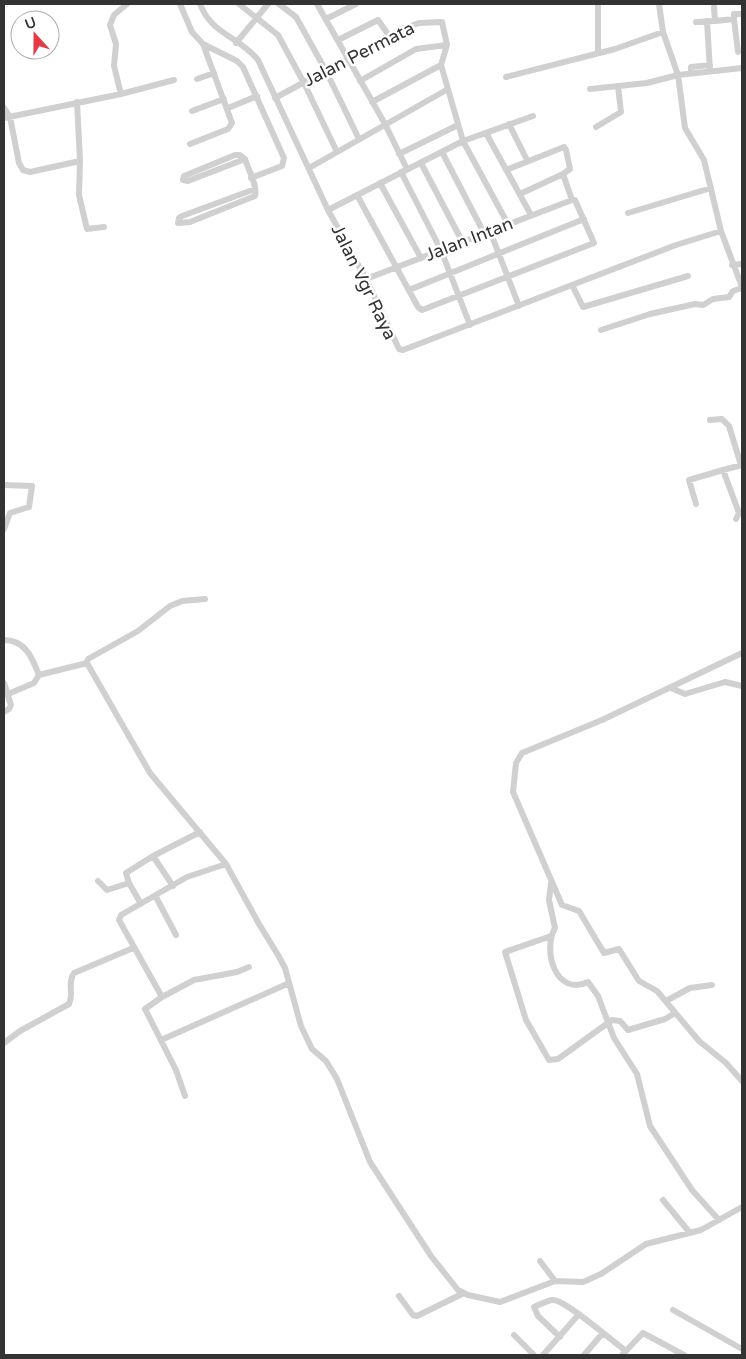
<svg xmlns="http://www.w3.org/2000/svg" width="746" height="1359" font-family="'Varela Round',sans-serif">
<rect width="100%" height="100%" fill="#fff"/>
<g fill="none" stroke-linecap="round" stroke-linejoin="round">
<!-- street -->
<path stroke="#d0d0d0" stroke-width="6" d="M 180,4 L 192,32 L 203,44 L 232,123 L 228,129 L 190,144
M 200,4 C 212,35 239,36 258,60 L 328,210 L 366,279 L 399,349 L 403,350 L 676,245 L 721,231
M 239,4 L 278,35 L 304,83 L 337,152
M 279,4 L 296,17 L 326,71 L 359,139
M 317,4 L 385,124 L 407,169
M 598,4 L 598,53
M 659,4 L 663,32 L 678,75 L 685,128 L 704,160 L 721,231 L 742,287
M 326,19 L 356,4
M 734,19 L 734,14 L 742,14
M 707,21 L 710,71
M 715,21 L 734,19 L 738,52
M 696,22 L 715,21 L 714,7
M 338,40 L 378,20 L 390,37
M 236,43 L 268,4
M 203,44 L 237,61 L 243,67 L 284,158 L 282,166 L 251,178
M 691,73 L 691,67 L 710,65
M 506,77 L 615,49 L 663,32
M 197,79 L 214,73
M 360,81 L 416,49 L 447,45
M 590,89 L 647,83 L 678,75 L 742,68
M 121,94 L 174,80
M 275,98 L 404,28 L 419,23 L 442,22 L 447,45 L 441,65 L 463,141 L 508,224
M 77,102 L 80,161 L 79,195 L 87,229 L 104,227
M 372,102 L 441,65
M 4,108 L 10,117 L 19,163 L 23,170 L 30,172 L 80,161
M 228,108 L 257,96
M 192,111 L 224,99
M 4,118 L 121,94 L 114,66 L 116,44 L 110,25 L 114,15 L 127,4
M 509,124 L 527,160
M 596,127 L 621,112 L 618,86
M 486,133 L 531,215
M 442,152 L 484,233
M 399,154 L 458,125
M 245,159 L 240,155 L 235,155 L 184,176 L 183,180 L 188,181 L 245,159 C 248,169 258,186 255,196 L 190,222 L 178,223 L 179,218 L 182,216 L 255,189
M 421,163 L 462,241
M 309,168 L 448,89
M 506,170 L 564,147 L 566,150 L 570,169 L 563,174
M 401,172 L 441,250 L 470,325
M 380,183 L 421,258
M 520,194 L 563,174 L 572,200
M 357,195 L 418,307 L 422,310 L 594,243 L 575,200 L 572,200
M 328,210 L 463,141 L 533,116
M 628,213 L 711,188
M 490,231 L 519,306
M 732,265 L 742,264
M 366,279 L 572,200
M 572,285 L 583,307 L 688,276
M 409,290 L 584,219
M 601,330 L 650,314 L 695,304 L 703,305 L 713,299 L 729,297 L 733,291 L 742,288
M 710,420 L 722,419 L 729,426 L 741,465
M 4,485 L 32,486 L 29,507 L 10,513 L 4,529
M 696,504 L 689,480 L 723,470
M 736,519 L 739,513 L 723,470 L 742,465
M 4,640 C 25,640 32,657 39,675 L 87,663 L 150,773 L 226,864 L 259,924 L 278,955 L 285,968 L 301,1026 L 312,1049 L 326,1061 L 337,1079 L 370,1162 L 431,1256 L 458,1290 L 468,1295 L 500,1302 L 555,1281 L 583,1282 L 601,1274 L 646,1244 L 701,1230 L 742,1207
M 742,653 L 602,720 L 522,753 L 516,763 L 513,792 L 562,905 L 579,911 L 604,953 L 619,949 L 639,981 L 657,991 L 699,1041 L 726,1063 L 742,1081
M 87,663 L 88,659 L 138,631 L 170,606 L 182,601 L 205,599
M 4,683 L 11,705 L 9,709 L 4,712
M 671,688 L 685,694 L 725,682 L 742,686
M 8,694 L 34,683 L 39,675
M 98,881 L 107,890 L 129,883 L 141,904
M 129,883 L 126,873 L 153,856
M 551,883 L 549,900 L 555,928 C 542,951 556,997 588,982 L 598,996 L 614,1038 L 637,1074 L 650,1126 L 692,1190 L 719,1220
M 173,886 L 153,856 L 200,832
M 156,897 L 176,935
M 551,936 L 505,952 L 526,1020 L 549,1060 L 558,1059 L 612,1020 L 620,1021 L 628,1030 L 665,1019 L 675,1013
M 162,997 L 194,980 L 237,972 L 249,967
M 666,1001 L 690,988 L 712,985
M 161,1040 L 287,984
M 4,1043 L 20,1031 L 69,1004 C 74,993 67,983 74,973 L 133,948
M 185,1096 L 176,1070 L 145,1009 L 162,997 L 119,920 L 121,915 L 187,877 L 226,864
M 663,1200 L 690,1233
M 540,1261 L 555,1281
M 399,1296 L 413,1315 L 417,1316 L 464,1293
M 673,1310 L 742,1349
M 514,1335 L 534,1355
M 560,1337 L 538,1316 L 534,1307 C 539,1305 546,1301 552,1300 C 564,1298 613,1342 626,1351
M 543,1355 L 579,1314
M 584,1355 L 602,1334
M 622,1355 L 643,1333 L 684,1355"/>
</g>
<g text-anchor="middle" stroke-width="5" stroke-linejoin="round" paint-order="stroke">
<!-- street labels -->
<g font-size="18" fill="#333" stroke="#fff">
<text transform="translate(359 54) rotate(-27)" y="6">Jalan Permata</text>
<text transform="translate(469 239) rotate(-21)" y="6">Jalan Intan</text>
<text transform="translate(364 282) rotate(64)" y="6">Jalan Vgr Raya</text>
</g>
</g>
<!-- border -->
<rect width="746" height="1359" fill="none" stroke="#333333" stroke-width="10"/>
<!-- north arrow -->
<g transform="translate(35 35) rotate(339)"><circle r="24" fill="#ffffff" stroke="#adadad"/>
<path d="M0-4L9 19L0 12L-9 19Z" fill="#e63946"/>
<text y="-8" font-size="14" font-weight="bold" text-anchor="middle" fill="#333333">U</text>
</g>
</svg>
